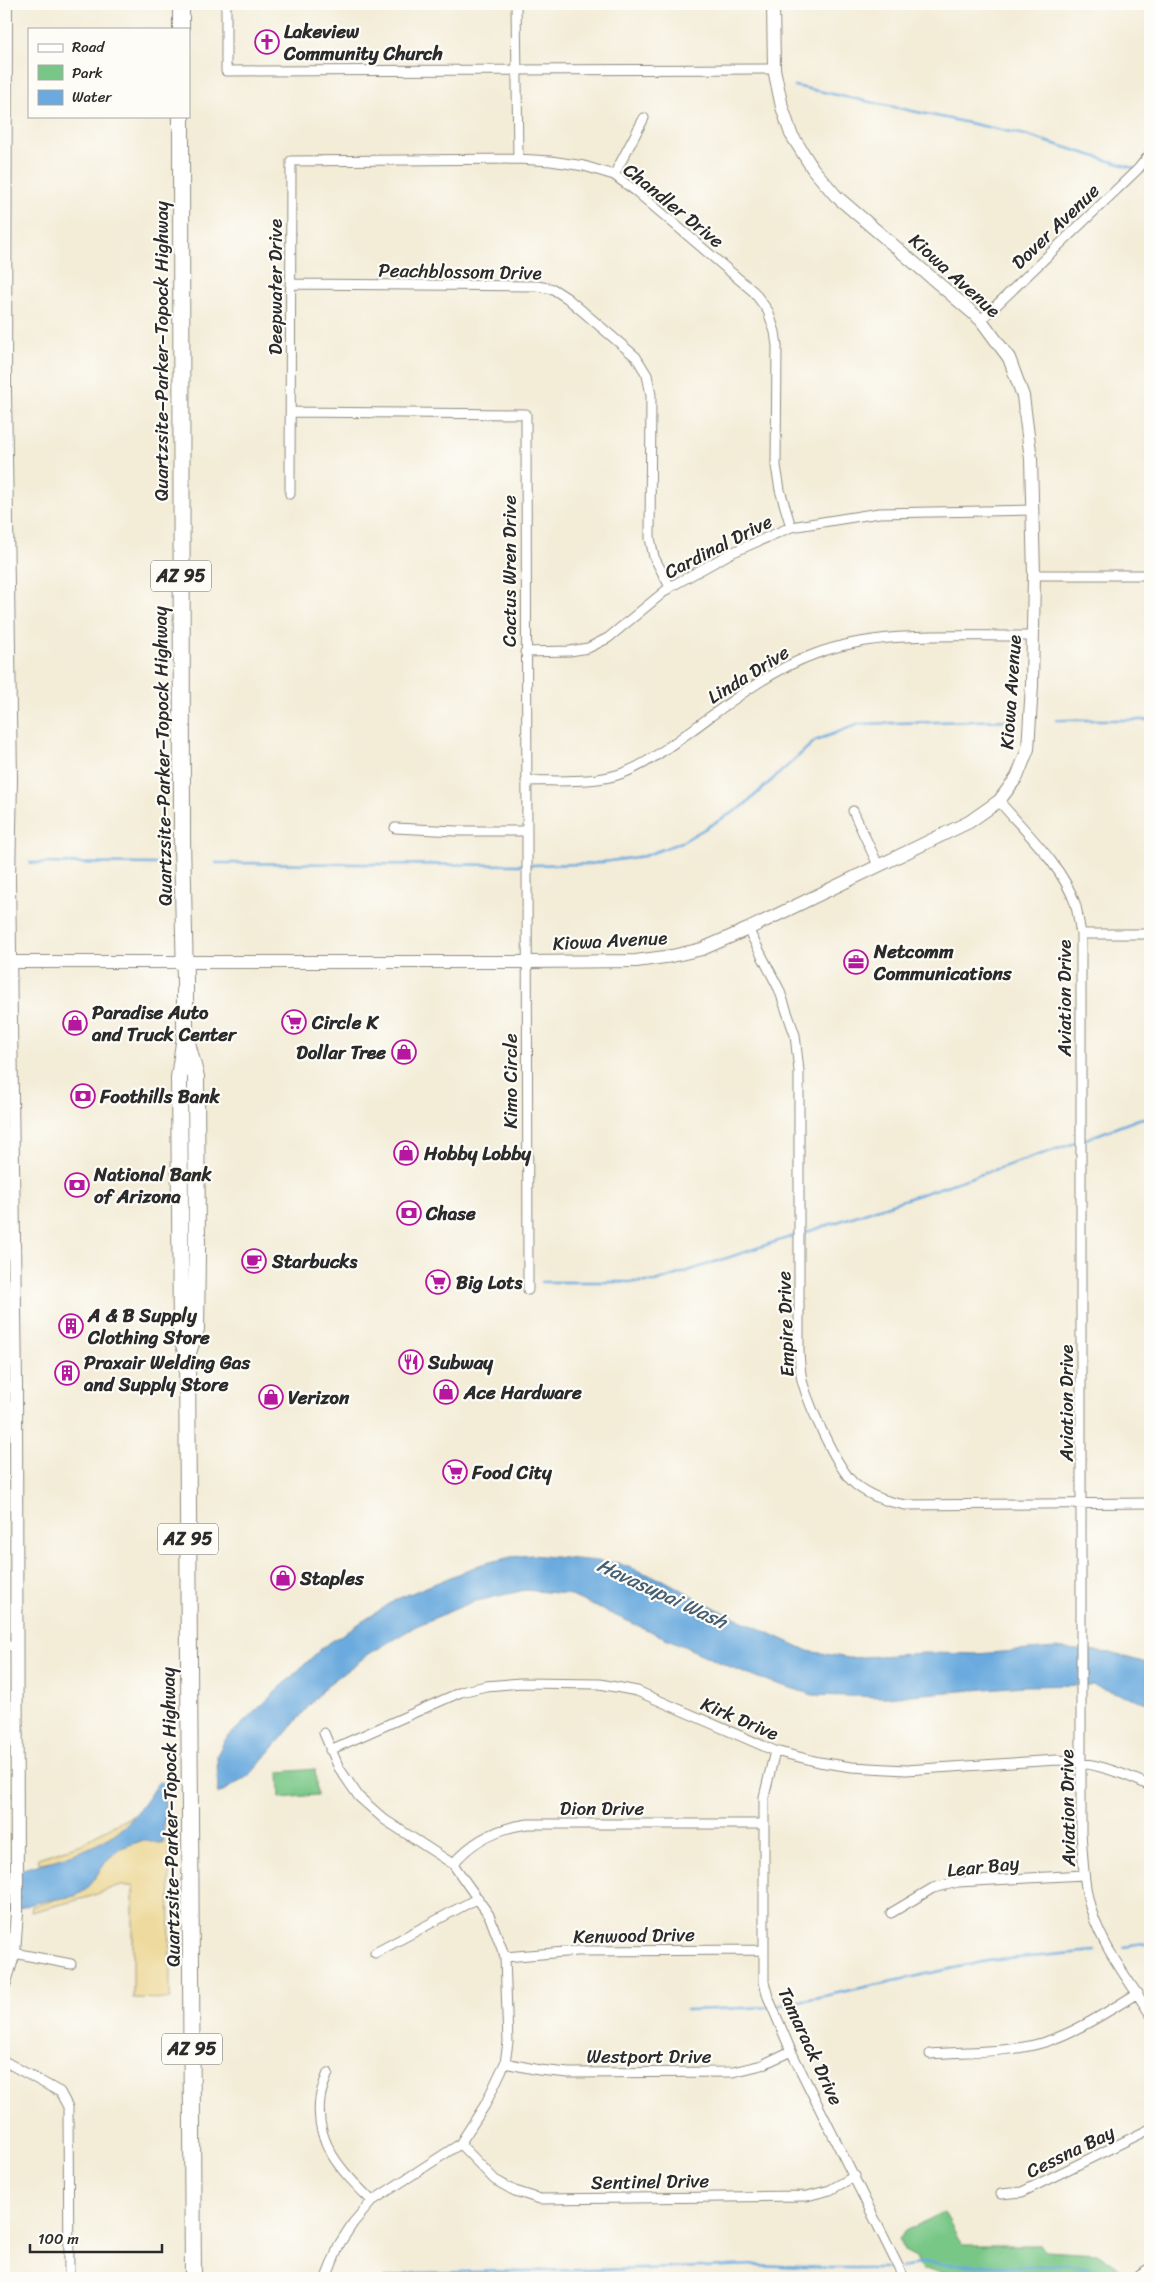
<svg xmlns="http://www.w3.org/2000/svg" width="1154" height="2282" font-family="Sriracha,sans-serif">
<rect width="100%" height="100%" fill="#fdfcf7"/>
<filter id="ink" filterUnits="userSpaceOnUse"><feTurbulence type="fractalNoise" baseFrequency=".02" numOctaves="2"/><feDisplacementMap in="SourceGraphic" scale="10" xChannelSelector="R" yChannelSelector="G"/><feConvolveMatrix kernelMatrix="1 2 1 2 8 2 1 2 1" color-interpolation-filters="sRGB"/></filter>
<filter id="wash" filterUnits="userSpaceOnUse"><feTurbulence type="fractalNoise" baseFrequency=".0096" numOctaves="4" result="noise"/><feDisplacementMap in="SourceGraphic" scale="20" xChannelSelector="R" yChannelSelector="G"/><feGaussianBlur stdDeviation="1.12" result="paint"/><feColorMatrix in="noise" values="0 0 0 0 0 0 0 0 0 0 0 0 0 0 0 0 0 1.4 0 .05"/><feComposite in="paint" operator="in"/></filter>
<g filter="url(#wash)">
<rect width="100%" height="100%" fill="#f3ecd7"/>
<!-- green -->
<path fill="#79c787" stroke="#527959" d="M 315,1769 L 317,1795 L 280,1798 L 279,1772 Z
M 944,2212 L 962,2245 L 1040,2245 L 1045,2250 L 1097,2253 L 1130,2275 L 1127,2278 L 1084,2278 L 1021,2273 L 1017,2278 L 974,2278 L 971,2272 L 921,2270 L 916,2257 L 904,2251 L 898,2239 L 905,2231 Z"/>
<!-- sand -->
<path fill="#eeda9e" stroke="#8c8264" d="M 169,1793 L 170,1999 L 133,1998 L 133,1886 L 117,1886 L 89,1897 L 31,1912 L 32,1906 L 50,1902 L 69,1892 L 66,1858 L 39,1863 L 38,1858 L 82,1844 L 95,1835 L 140,1812 L 158,1794 Z"/>
<!-- water -->
<path fill="#6baade" stroke="#4b6a84" d="M 532,1555 L 618,1563 L 665,1581 L 717,1609 L 808,1651 L 849,1658 L 924,1653 L 977,1654 L 1055,1648 L 1111,1653 L 1150,1664 L 1150,1704 L 1092,1685 L 1024,1686 L 885,1697 L 813,1695 L 746,1674 L 567,1594 L 525,1590 L 472,1602 L 416,1626 L 369,1654 L 326,1686 L 250,1775 L 218,1794 L 217,1755 L 225,1740 L 323,1647 L 397,1599 L 482,1564 L 511,1557 Z
M 158,1782 L 166,1783 L 163,1844 L 144,1840 L 121,1848 L 108,1859 L 87,1889 L 76,1896 L 34,1903 L 4,1914 L 4,1874 C 42,1863 91,1854 122,1828 C 137,1815 148,1798 158,1782 Z"/>
<g fill="none" stroke-linecap="round" stroke-linejoin="round">
<!-- stream -->
<path stroke="#6baade" stroke-width="2.5" d="M 795,86 L 1025,135 L 1136,169
M 1141,170 L 1150,173
M 1056,720 L 1150,720
M 30,863 L 162,864
M 216,863 L 524,865
M 530,865 L 590,864 L 644,856 L 682,842 L 742,807 L 815,741 L 858,724 L 1013,720
M 1083,1140 L 1139,1119 L 1150,1117
M 801,1234 L 1078,1142
M 542,1282 L 655,1282 L 796,1235
M 1124,1947 L 1150,1943
M 687,2010 L 772,2007 L 987,1961 L 1095,1951
M 901,2267 L 925,2263 L 1025,2267 L 1066,2264 L 1089,2269 L 1110,2278
M 385,2278 L 418,2273 L 462,2272 L 643,2269 L 756,2265 L 830,2268 L 895,2268"/>
</g>
</g>
<g filter="url(#ink)">
<g fill="none" stroke-linecap="round" stroke-linejoin="round">
<!-- street casing -->
<g stroke="#8f8c81" stroke-width="11">
<path id="street" d="M 226,4 L 226,71 L 774,69
M 516,4 L 518,159
M 614,175 L 644,118
M 290,284 L 537,286 L 553,289 L 567,298 L 636,357 L 647,375 L 651,395 L 650,538 L 654,557 L 670,587
M 981,320 L 1138,169 L 1150,154
M 292,412 L 526,414 L 528,1290
M 290,494 L 291,161 L 518,159 L 551,161 L 584,166 L 614,175 L 637,192 L 754,292 L 768,311 L 775,332 L 777,346 L 776,466 L 780,490 L 791,527
M 1034,575 L 1150,575
M 525,652 L 570,651 L 588,648 L 608,638 L 670,587 L 731,553 L 791,527 L 879,513 L 1033,510
M 526,781 C 557,780 594,784 623,773 C 647,764 667,748 688,733 C 728,704 768,671 815,654 C 881,629 963,637 1033,636
M 999,801 C 1025,832 1061,864 1075,903 C 1078,913 1079,924 1081,934 L 1081,1833 C 1083,1855 1083,1877 1088,1898 C 1097,1941 1128,1978 1150,2014
M 853,811 L 878,865
M 395,828 L 456,831 L 525,831
M 748,929 L 779,989 L 795,1035 L 799,1071 L 799,1353 C 800,1363 800,1374 803,1384 C 810,1407 838,1471 856,1485 C 871,1497 888,1502 906,1505 L 1150,1503
M 1081,934 L 1150,934
M 4,1385 L 15,1390
M 4,1646 L 15,1646
M 324,1733 L 339,1768 L 359,1797 L 385,1820 L 453,1864 L 489,1915 L 505,1957 L 508,2042 L 505,2063 L 485,2105 L 460,2144 L 372,2201 L 353,2223 L 340,2243 L 326,2278
M 330,1750 L 461,1692 L 486,1686 L 521,1683 L 600,1684 L 637,1691 L 775,1751 L 819,1762 L 852,1767 L 906,1770 L 1057,1760 C 1091,1762 1120,1771 1150,1786
M 775,1751 L 764,1797 L 764,1982 L 768,1997 L 791,2051 L 904,2278
M 453,1864 C 473,1840 497,1828 528,1824 L 764,1824
M 891,1913 L 933,1888 L 958,1882 L 1084,1875
M 14,1953 L 71,1964
M 375,1953 L 478,1898
M 505,1957 L 577,1951 L 764,1950
M 930,2054 C 967,2051 1009,2053 1045,2042 C 1079,2031 1108,2011 1138,1993
M 4,2061 L 60,2092 L 68,2107 L 69,2278
M 505,2063 L 539,2070 L 569,2073 L 733,2072 L 762,2065 L 791,2051
M 328,2073 C 325,2081 321,2090 320,2099 C 314,2144 343,2172 372,2201
M 460,2144 L 495,2180 L 515,2191 L 540,2199 L 807,2196 L 830,2190 L 855,2176
M 1001,2194 L 1022,2192 L 1150,2129
M 1134,2278 L 1150,2268"/>
</g>
<!-- secondary casing -->
<g stroke="#8f8c81" stroke-width="14">
<path id="secondary" d="M 4,962 L 526,962 L 636,961 L 672,956 L 702,949 L 748,929 L 969,822 L 999,801 L 1017,777 L 1028,749 L 1032,685 L 1034,575 L 1031,459 L 1023,396 L 1009,358 L 981,320 L 836,196 L 813,169 L 791,134 L 782,107 L 774,69 L 773,4
M 4,1985 L 14,1953 L 17,1912 L 16,1383 L 9,879 L 11,779 L 5,392 L 6,4"/>
</g>
<!-- highway casing -->
<g stroke="#8f8c81" stroke-width="18">
<path id="highway" d="M 181,4 L 181,29
M 181,116 L 182,839 L 185,980 L 185,1036 L 179,1078 L 181,1334 L 187,1355 L 193,2278
M 187,1355 L 196,1329 L 197,1253 L 196,1077 L 187,1043"/>
</g>
<!-- street -->
<use href="#street" stroke="#fff" stroke-width="9"/>
<!-- secondary -->
<use href="#secondary" stroke="#fff" stroke-width="12"/>
<!-- highway -->
<use href="#highway" stroke="#fff" stroke-width="16"/>
</g>
</g>
<!-- icons -->
<defs>
<g id="church-ring" transform="scale(1.25)"><circle r="9.5" fill="#fdfcf7" stroke="#b5179e" stroke-width="1.5"/><path d="M-1.2-6h2.4v3.5h3.3v2.4h-3.3V6h-2.4V-.1h-3.3v-2.4h3.3Z" fill="#b5179e"/></g>
<g id="office-ring" transform="scale(1.25)"><circle r="9.5" fill="#fdfcf7" stroke="#b5179e" stroke-width="1.5"/><path d="M-6-3h4V-5.5h4V-3h4V5H-6ZM-1-4.5V-3h2v-1.5ZM-6 0V1H6V0Z" fill="#b5179e"/></g>
<g id="supermarket-ring" transform="scale(1.25)"><circle r="9.5" fill="#fdfcf7" stroke="#b5179e" stroke-width="1.5"/><path d="M-6-5.5h2.5l.6 2H6L4.5 2H-2.5L-4.4-4H-6ZM-1.5 3.2a1.3 1.3 0 1 0 .1 0ZM3 3.2a1.3 1.3 0 1 0 .1 0Z" fill="#b5179e"/></g>
<g id="shop-ring" transform="scale(1.25)"><circle r="9.5" fill="#fdfcf7" stroke="#b5179e" stroke-width="1.5"/><path d="M-5-2.5h2.3a2.7 3.5 0 0 1 5.4 0H5L5.5 6h-11ZM-1.5-2.5h3a1.5 2.3 0 0 0-3 0Z" fill="#b5179e"/></g>
<g id="bank-ring" transform="scale(1.25)"><circle r="9.5" fill="#fdfcf7" stroke="#b5179e" stroke-width="1.5"/><path d="M-6-4H6V4H-6ZM0-2.3a2.3 2.3 0 1 0 0 4.6a2.3 2.3 0 1 0 0-4.6Z" fill="#b5179e"/></g>
<g id="cafe-ring" transform="scale(1.25)"><circle r="9.5" fill="#fdfcf7" stroke="#b5179e" stroke-width="1.5"/><path d="M-5.5-4.5H6V0H3Q3 3.5 0 3.5H-2.5Q-5.5 3.5-5.5 0ZM3-3.2v2h1.7v-2ZM-6 4.5H4V6H-6Z" fill="#b5179e"/></g>
<g id="building-ring" transform="scale(1.25)"><circle r="9.5" fill="#fdfcf7" stroke="#b5179e" stroke-width="1.5"/><path d="M-4-6H4V6H1V3H-1V6H-4ZM-2.5-4.3h1.7v1.8h-1.7ZM.8-4.3h1.7v1.8H.8ZM-2.5-1h1.7V.8h-1.7ZM.8-1h1.7V.8H.8Z" fill="#b5179e"/></g>
<g id="restaurant-ring" transform="scale(1.25)"><circle r="9.5" fill="#fdfcf7" stroke="#b5179e" stroke-width="1.5"/><path d="M-5-6h1v4h1v-4h1v4h1v-4h1v5L-1.5 .5V6h-2V.5L-5-1ZM5-6V6H3V1.5H1.5Q1.5-4 5-6Z" fill="#b5179e"/></g>
</defs>
<g fill-rule="evenodd">
<use href="#church-ring" x="267" y="42"/>
<use href="#office-ring" x="856" y="962"/>
<use href="#supermarket-ring" x="294" y="1022"/>
<use href="#shop-ring" x="75" y="1023"/>
<use href="#shop-ring" x="404" y="1052"/>
<use href="#bank-ring" x="83" y="1096"/>
<use href="#shop-ring" x="406" y="1153"/>
<use href="#bank-ring" x="77" y="1185"/>
<use href="#bank-ring" x="409" y="1213"/>
<use href="#cafe-ring" x="254" y="1261"/>
<use href="#supermarket-ring" x="438" y="1282"/>
<use href="#building-ring" x="71" y="1326"/>
<use href="#restaurant-ring" x="411" y="1362"/>
<use href="#building-ring" x="67" y="1373"/>
<use href="#shop-ring" x="446" y="1392"/>
<use href="#shop-ring" x="271" y="1397"/>
<use href="#supermarket-ring" x="455" y="1472"/>
<use href="#shop-ring" x="283" y="1578"/>
</g>
<g text-anchor="middle" stroke-width="4.5" stroke-linejoin="round" paint-order="stroke">
<!-- shield labels -->
<g fill="#fdfcf7" stroke="#6a6a68" stroke-width="1">
<rect x="151" y="560.5" width="60" height="31" rx="4"/>
<rect x="158" y="1523.5" width="60" height="31" rx="4"/>
<rect x="162" y="2033.5" width="60" height="31" rx="4"/>
</g>
<g font-size="18" font-weight="bold" fill="#2b2b2b">
<text x="181" y="582">AZ 95</text>
<text x="188" y="1545">AZ 95</text>
<text x="192" y="2055">AZ 95</text>
</g>
<!-- poi labels -->
<g font-size="19" font-weight="bold" fill="#2b2b2b" stroke="#fdfcf7" text-anchor="start">
<text x="284" y="38">Lakeview<tspan x="284" dy="22">Community Church</tspan></text>
<text x="874" y="958">Netcomm<tspan x="874" dy="22">Communications</tspan></text>
<text x="92" y="1019">Paradise Auto<tspan x="92" dy="22">and Truck Center</tspan></text>
<text x="312" y="1029">Circle K</text>
<text x="386" y="1059" text-anchor="end">Dollar Tree</text>
<text x="100" y="1103">Foothills Bank</text>
<text x="424" y="1160">Hobby Lobby</text>
<text x="94" y="1181">National Bank<tspan x="94" dy="22">of Arizona</tspan></text>
<text x="426" y="1220">Chase</text>
<text x="272" y="1268">Starbucks</text>
<text x="456" y="1289">Big Lots</text>
<text x="88" y="1322">A &amp; B Supply<tspan x="88" dy="22">Clothing Store</tspan></text>
<text x="84" y="1369">Praxair Welding Gas<tspan x="84" dy="22">and Supply Store</tspan></text>
<text x="428" y="1369">Subway</text>
<text x="464" y="1399">Ace Hardware</text>
<text x="288" y="1404">Verizon</text>
<text x="472" y="1479">Food City</text>
<text x="300" y="1585">Staples</text>
</g>
<!-- street labels -->
<g font-size="19" fill="#2b2b2b" stroke="#fdfcf7">
<text transform="translate(674 205) rotate(39)" y="7">Chandler Drive</text>
<text transform="translate(1055 226) rotate(-44)" y="7">Dover Avenue</text>
<text transform="translate(460 271) rotate(1)" y="7">Peachblossom Drive</text>
<text transform="translate(955 275) rotate(42)" y="7">Kiowa Avenue</text>
<text transform="translate(275 287) rotate(-90)" y="7">Deepwater Drive</text>
<text transform="translate(161 351) rotate(-90)" y="7">Quartzsite–Parker–Topock Highway</text>
<text transform="translate(718 546) rotate(-27)" y="7">Cardinal Drive</text>
<text transform="translate(509 571) rotate(-90)" y="7">Cactus Wren Drive</text>
<text transform="translate(748 674) rotate(-32)" y="7">Linda Drive</text>
<text transform="translate(1010 692) rotate(-86)" y="7">Kiowa Avenue</text>
<text transform="translate(162 756) rotate(-91)" y="7">Quartzsite–Parker–Topock Highway</text>
<text transform="translate(610 940) rotate(-3)" y="7">Kiowa Avenue</text>
<text transform="translate(1064 998) rotate(-90)" y="7">Aviation Drive</text>
<text transform="translate(510 1081) rotate(-90)" y="7">Kimo Circle</text>
<text transform="translate(785 1324) rotate(-92)" y="7">Empire Drive</text>
<text transform="translate(1066 1403) rotate(-90)" y="7">Aviation Drive</text>
<text transform="translate(740 1718) rotate(23)" y="7">Kirk Drive</text>
<text x="602" y="1815">Dion Drive</text>
<text transform="translate(1067 1808) rotate(-91)" y="7">Aviation Drive</text>
<text transform="translate(170 1817) rotate(-91)" y="7">Quartzsite–Parker–Topock Highway</text>
<text transform="translate(983 1866) rotate(-6)" y="7">Lear Bay</text>
<text transform="translate(634 1935) rotate(-1)" y="7">Kenwood Drive</text>
<text transform="translate(811 2046) rotate(65)" y="7">Tamarack Drive</text>
<text x="649" y="2063">Westport Drive</text>
<text transform="translate(1070 2151) rotate(-26)" y="7">Cessna Bay</text>
<text transform="translate(650 2181) rotate(-1)" y="7">Sentinel Drive</text>
</g>
<!-- water labels -->
<g font-size="20" font-style="italic" fill="#455e73" stroke="#fdfcf7">
<text transform="translate(662 1593) rotate(25)" y="7">Havasupai Wash</text>
</g>
</g>
<!-- margin -->
<rect width="1154" height="2282" fill="none" stroke="#fdfcf7" stroke-width="20"/>
<!-- legend -->
<rect x="28" y="28" width="162" height="90" fill="#fdfcf7" stroke="#a9a8a5"/>
<rect x="38" y="44" width="25" height="8" fill="#ffffff" stroke="#a9a8a5"/>
<text x="72" y="52" font-size="15" fill="#2b2b2b">Road</text>
<rect x="38" y="65" width="25" height="15" fill="#79c787" stroke="#a9a8a5"/>
<text x="72" y="78" font-size="15" fill="#2b2b2b">Park</text>
<rect x="38" y="90" width="25" height="15" fill="#6baade" stroke="#a9a8a5"/>
<text x="72" y="102" font-size="15" fill="#2b2b2b">Water</text>
<!-- scale -->
<path d="M30 2244v8h132v-8" fill="none" stroke="#2b2b2b" stroke-width="2.5"/>
<text x="38" y="2244" font-size="15" fill="#2b2b2b" stroke="#fdfcf7" stroke-width="4" paint-order="stroke">100 m</text>
</svg>
